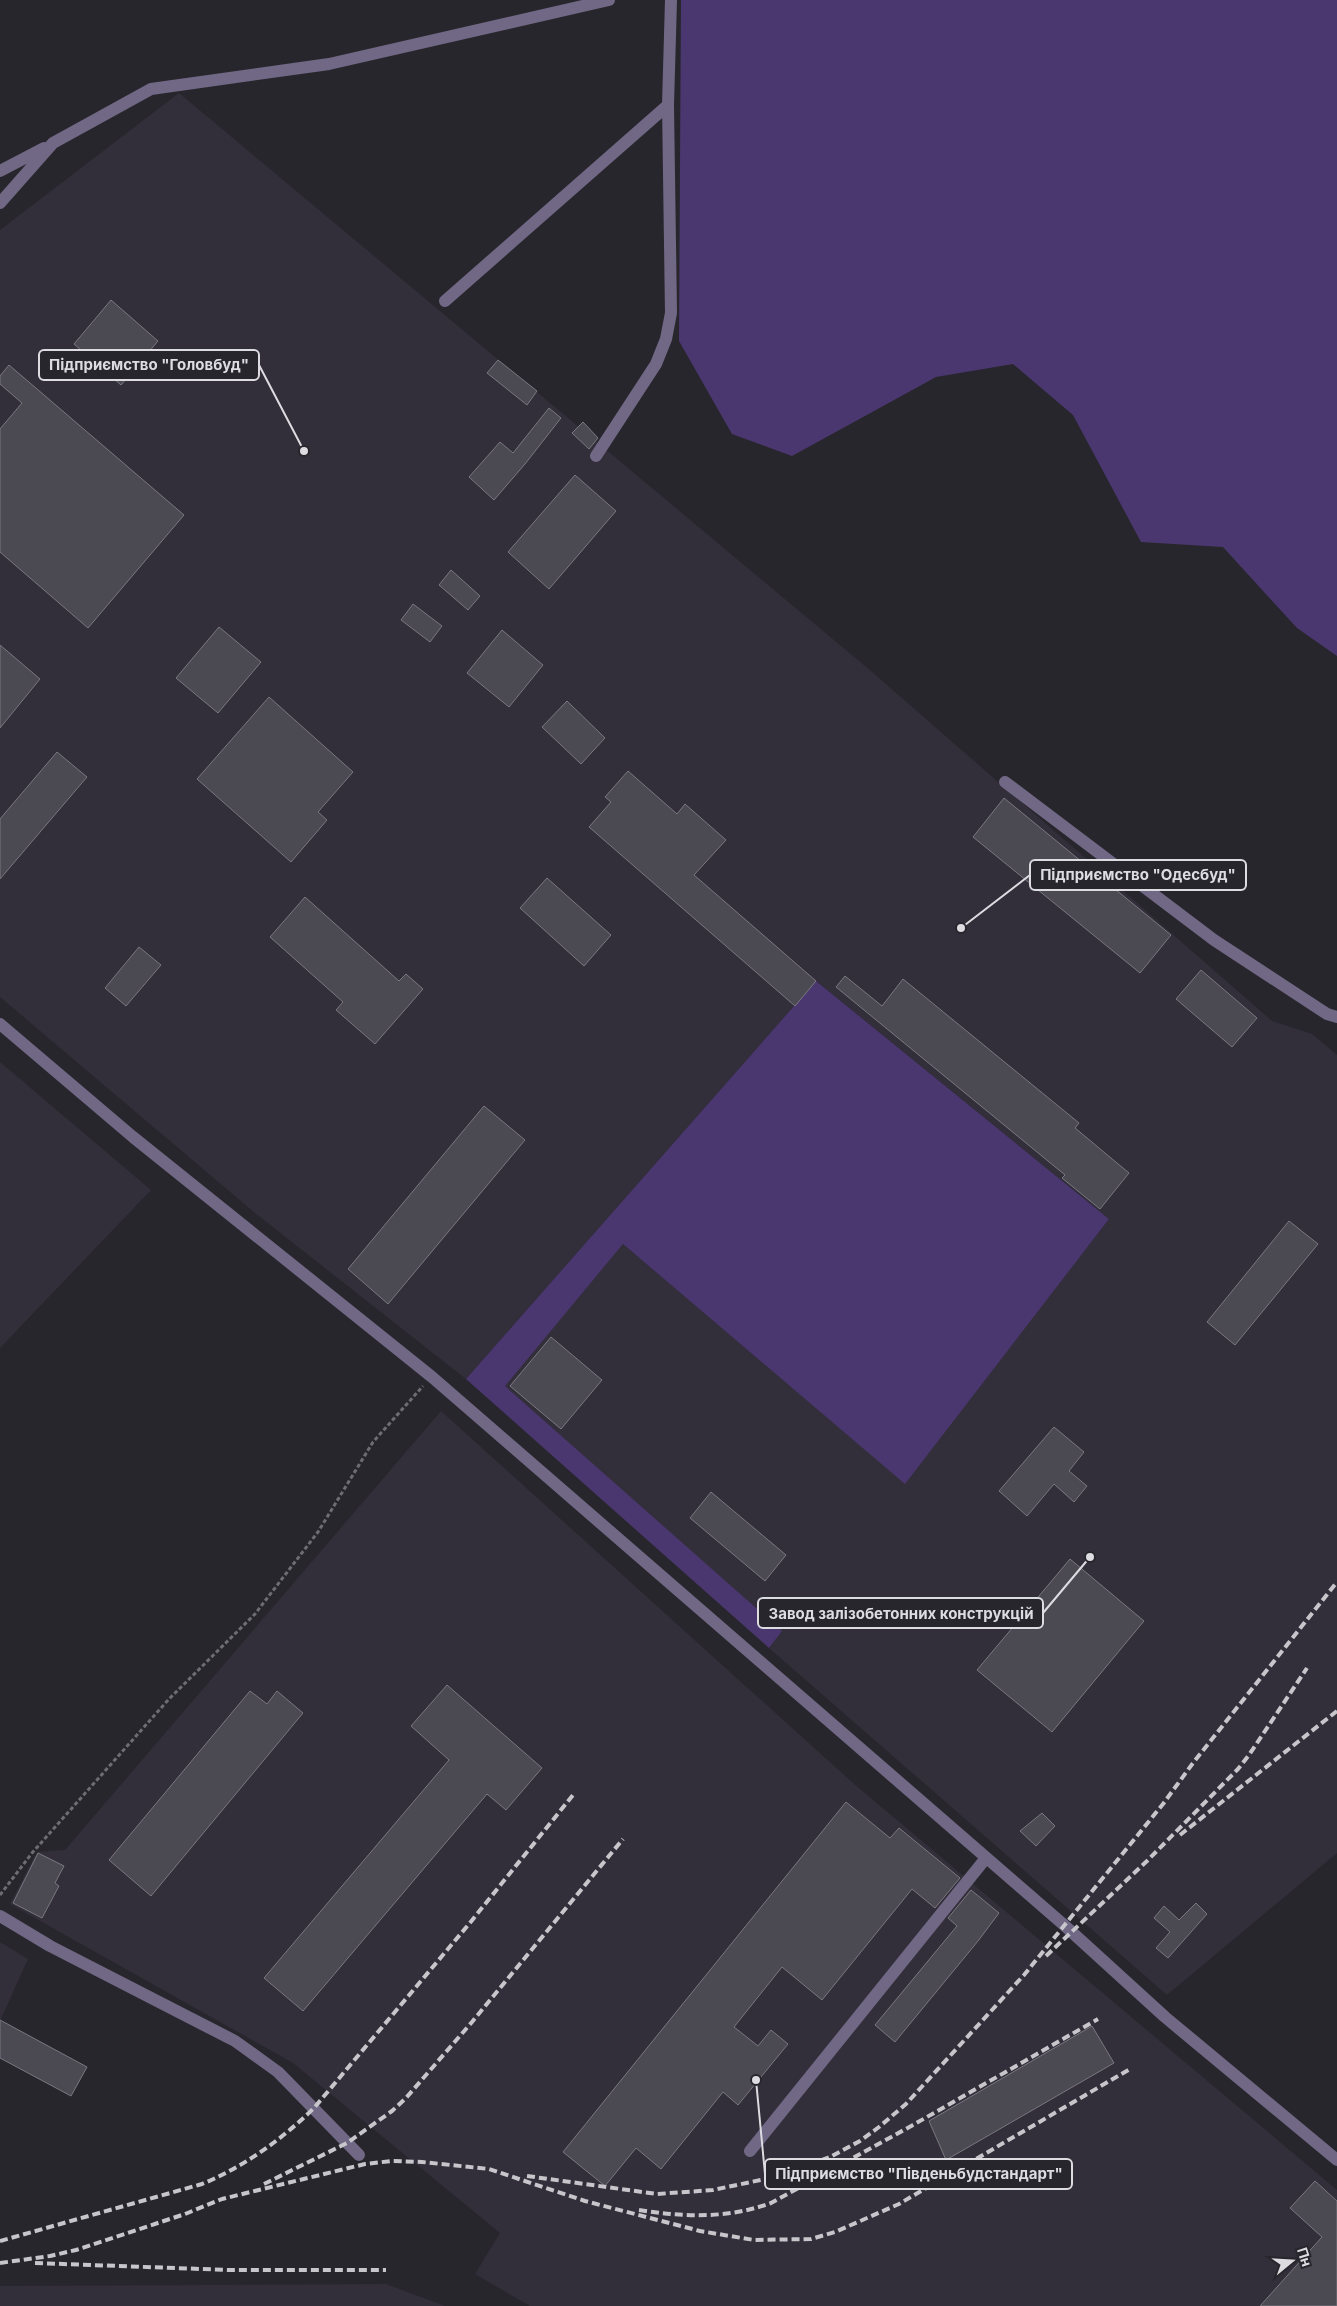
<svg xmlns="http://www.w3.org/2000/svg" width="1337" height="2306" font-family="Inter,sans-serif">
<rect width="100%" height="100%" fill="#28262d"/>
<!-- built -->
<path fill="#322e3a" d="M 179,93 L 871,671 L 1272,1021 L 1312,1034 L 1337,1055 L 1337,1853 L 1167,1995 L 769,1648 L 781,1631 L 504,1386 L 623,1244 L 905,1483 L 1109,1219 L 816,981 L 466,1379 L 255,1213 L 0,997 L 0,230 Z
M 0,1062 L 151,1190 L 0,1348 Z
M 441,1411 L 853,1783 L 1337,2190 L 1337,2306 L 530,2306 L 475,2274 L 500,2233 L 293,2063 L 10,1904 L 37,1852 L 65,1850 Z
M 0,1942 L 28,1959 L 0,2021 Z
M 386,2284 L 445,2306 L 0,2306 L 0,2286 Z"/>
<!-- green -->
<path fill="#4b376f" d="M 681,0 L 1337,0 L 1337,656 L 1297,628 L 1223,547 L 1141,542 L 1073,415 L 1013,364 L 936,377 L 792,456 L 732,434 L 679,341 Z
M 816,981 L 1109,1219 L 905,1484 L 623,1244 L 505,1386 L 782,1631 L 769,1648 L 466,1379 Z"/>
<!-- building -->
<path fill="#4b4951" stroke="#7a7881" d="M 111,300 L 158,341 L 121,385 L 74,344 Z
M 498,360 L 537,391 L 527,405 L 487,373 Z
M 9,365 L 184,515 L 88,628 L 0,552 L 0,429 L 22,403 L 0,384 L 0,376 Z
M 549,408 L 561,418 L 525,464 L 494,500 L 469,477 L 500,442 L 513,453 Z
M 583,422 L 598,438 L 589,449 L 572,433 Z
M 575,475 L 616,511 L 549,589 L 508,552 Z
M 451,570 L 480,596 L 468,610 L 439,585 Z
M 413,604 L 442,626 L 430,642 L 401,620 Z
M 219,627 L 261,662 L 218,713 L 176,678 Z
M 502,630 L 543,665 L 509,707 L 467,673 Z
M 0,645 L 40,679 L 0,728 Z
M 269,697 L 353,772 L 318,812 L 327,820 L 291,862 L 197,779 Z
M 567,701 L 605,738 L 581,764 L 542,727 Z
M 57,752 L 87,777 L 0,879 L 0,819 Z
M 628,771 L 677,814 L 685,804 L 726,840 L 694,875 L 816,981 L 795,1006 L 589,827 L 611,802 L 605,797 Z
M 1004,798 L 1171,935 L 1140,973 L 973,837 Z
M 547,878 L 611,935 L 584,966 L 520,908 Z
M 305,897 L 399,981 L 406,974 L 423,989 L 375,1044 L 336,1010 L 343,1002 L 270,937 Z
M 139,947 L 161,965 L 126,1006 L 105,988 Z
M 1201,970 L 1257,1018 L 1232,1047 L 1176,999 Z
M 845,976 L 882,1006 L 903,979 L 1079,1123 L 1075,1128 L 1129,1173 L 1100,1209 L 1062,1178 L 1065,1175 L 836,987 Z
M 484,1106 L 525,1140 L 388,1304 L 348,1269 Z
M 1289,1221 L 1318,1244 L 1235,1345 L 1207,1322 Z
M 551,1337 L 602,1380 L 561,1429 L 510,1386 Z
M 1054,1427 L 1084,1452 L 1069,1471 L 1087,1486 L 1074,1502 L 1054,1484 L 1027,1516 L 999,1491 Z
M 711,1492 L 786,1555 L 765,1581 L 690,1518 Z
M 1070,1559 L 1144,1621 L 1052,1732 L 977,1670 Z
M 447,1685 L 542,1768 L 506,1810 L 487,1794 L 303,2011 L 264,1978 L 449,1760 L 411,1726 Z
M 250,1691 L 267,1704 L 277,1691 L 303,1713 L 151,1896 L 109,1860 Z
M 846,1802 L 890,1838 L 899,1828 L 960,1878 L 935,1908 L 912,1889 L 822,2000 L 782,1967 L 734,2027 L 758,2046 L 771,2030 L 788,2044 L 738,2105 L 723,2092 L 661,2169 L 636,2148 L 605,2186 L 563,2152 Z
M 1042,1813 L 1055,1826 L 1036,1846 L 1020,1831 Z
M 38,1853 L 64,1866 L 55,1883 L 59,1886 L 42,1918 L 13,1903 Z
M 971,1890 L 999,1913 L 978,1941 L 895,2042 L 875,2025 L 957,1926 L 948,1918 Z
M 1196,1903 L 1207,1914 L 1168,1958 L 1156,1948 L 1170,1932 L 1154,1918 L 1164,1906 L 1179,1920 Z
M 0,2020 L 87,2067 L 71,2096 L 0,2058 Z
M 1092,2026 L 1114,2063 L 946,2160 L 929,2121 Z
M 1315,2181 L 1337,2201 L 1337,2306 L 1260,2306 L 1322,2237 L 1290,2208 Z"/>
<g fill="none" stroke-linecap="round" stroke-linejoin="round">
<!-- path -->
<path stroke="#6e6d73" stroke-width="3" stroke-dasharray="4 2.5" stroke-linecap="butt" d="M 0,1895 L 32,1853 L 169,1699 L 255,1614 L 318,1532 L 373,1442 L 423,1386"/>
<!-- minor -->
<path stroke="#716885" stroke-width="12" d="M 0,171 L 44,148
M 0,203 L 53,143 L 151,89 L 329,64 L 609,0
M 445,301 L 668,105
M 596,456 L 656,364 L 666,339 L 671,313 L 668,105 L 671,0
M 1005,782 L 1214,940 L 1327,1014 L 1337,1017
M 0,1024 L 133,1137 L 432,1377 L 1064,1925 L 1165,2017 L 1337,2160
M 0,1916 L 50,1946 L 235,2041 L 278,2072 L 359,2155
M 750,2151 L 986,1858"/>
<!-- rail -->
<path stroke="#c7c6cb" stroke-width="4" stroke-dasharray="8 4" stroke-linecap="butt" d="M 1180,1835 L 1337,1711
M 1046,1956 L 1147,1861 L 1238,1769 L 1249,1755 L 1307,1668
M 527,2176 L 657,2194 L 713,2190 L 770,2178 L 830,2157 L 860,2141 L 879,2127 L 906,2104 L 1024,1975 L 1163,1804 L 1193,1763 L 1337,1582
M 264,2184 L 347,2143 L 392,2111 L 406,2098 L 472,2022 L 623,1839
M 639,2210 C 684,2217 727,2219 771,2203 L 913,2125 L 1098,2019
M 0,2241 L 202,2184 C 245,2166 281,2140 314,2108 L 469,1924 L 573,1795
M 0,2263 L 50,2256 L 76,2250 L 185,2214 L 222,2199 L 365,2164 L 392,2161 L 422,2162 L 489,2169 L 585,2201 L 700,2231 L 754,2240 L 811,2239 L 835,2232 L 899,2204 L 1130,2069
M 35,2263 L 230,2270 L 386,2270"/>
</g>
<!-- callouts -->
<path fill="none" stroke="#dddce1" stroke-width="2" d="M304 451L259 365M961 928L1030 875M1090 1557L1043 1613M756 2080L765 2174"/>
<g fill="#dddce1" stroke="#28262d" stroke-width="2">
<circle cx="304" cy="451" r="5"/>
<circle cx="961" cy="928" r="5"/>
<circle cx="1090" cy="1557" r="5"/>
<circle cx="756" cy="2080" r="5"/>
</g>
<g fill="#28262d" stroke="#dddce1" stroke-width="2">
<rect x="39" y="350" width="220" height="30" rx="5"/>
<rect x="1030" y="860" width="216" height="30" rx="5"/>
<rect x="758" y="1598" width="285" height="30" rx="5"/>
<rect x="765" y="2159" width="307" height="30" rx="5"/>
</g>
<g font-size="15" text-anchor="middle" font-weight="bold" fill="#dddce1">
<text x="149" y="370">Підприємство "Головбуд"</text>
<text x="1138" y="880">Підприємство "Одесбуд"</text>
<text x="901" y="1619">Завод залізобетонних конструкцій</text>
<text x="919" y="2179">Підприємство "Південьбудстандарт"</text>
</g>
<!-- north arrow -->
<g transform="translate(1292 2261) rotate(72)" stroke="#28262d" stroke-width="4" paint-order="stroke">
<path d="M0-4L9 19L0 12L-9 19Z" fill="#dddce1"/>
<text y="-8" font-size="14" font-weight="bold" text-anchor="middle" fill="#dddce1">Пн</text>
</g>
</svg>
